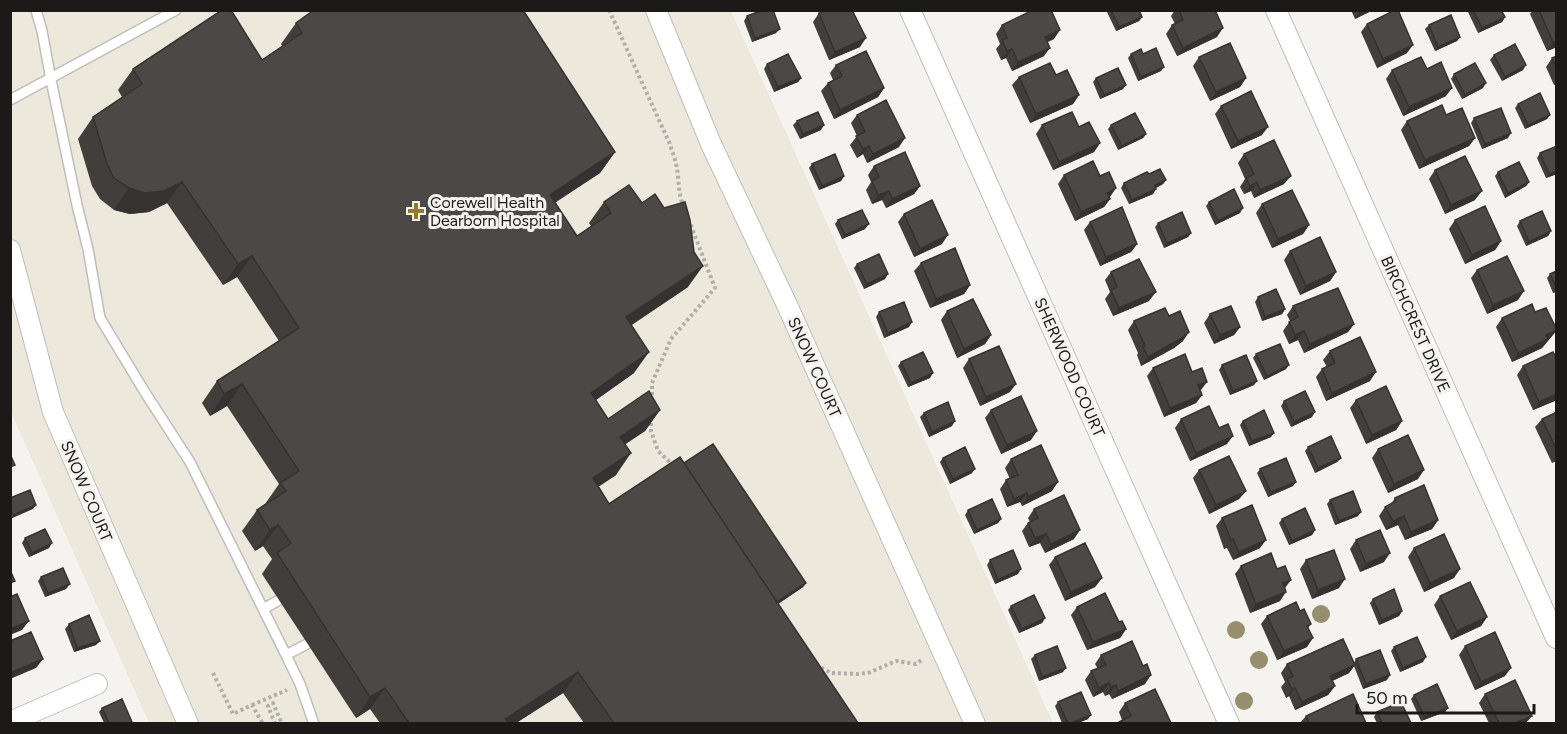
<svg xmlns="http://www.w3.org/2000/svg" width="1567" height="734" font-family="Figtree,sans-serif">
<rect width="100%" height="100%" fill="#f5f3ef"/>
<!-- built -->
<path fill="#ece8dc" d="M 10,11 L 731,11 L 1053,723 L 149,723 L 11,412 Z"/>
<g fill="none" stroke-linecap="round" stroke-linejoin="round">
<!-- service casing -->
<g stroke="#c0beba" stroke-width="12">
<path id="service" d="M 36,10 L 42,31 L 51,80 L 77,205 L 88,249 L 100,318 L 146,394 L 190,462 L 286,655 L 300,684 L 314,724
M 10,100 L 176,10
M 263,609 L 279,600
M 286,655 L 307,644"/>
</g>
<!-- minor casing -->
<g stroke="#c0beba" stroke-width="22">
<path id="minor" d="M 656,10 L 711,144 L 788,307 L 975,724
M 910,10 L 1229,724
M 1276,10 L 1556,638
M 10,250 L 53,412 L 188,724
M 10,722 L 97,684"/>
</g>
<!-- path -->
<path stroke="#b0aeab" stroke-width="4" stroke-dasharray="3 3" stroke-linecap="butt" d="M 609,10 L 669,142 C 673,153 677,164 678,176 C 679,186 679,195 683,205
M 652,401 L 652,383 L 671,339 L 715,288 L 690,223
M 651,417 L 651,431 L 658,451 L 673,465
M 816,665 L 831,673 L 858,674 L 868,673 L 896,661 L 916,664 L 923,659
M 213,673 L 233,714 L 252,705 L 263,724
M 252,705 L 287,690
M 275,724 L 268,706 L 273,703 L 282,724"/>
<!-- service -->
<use href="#service" stroke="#fff" stroke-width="9"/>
<!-- minor -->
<use href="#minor" stroke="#fff" stroke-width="20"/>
</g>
<!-- trees -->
<g fill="#978e6e">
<circle cx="1321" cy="614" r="9"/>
<circle cx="1236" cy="630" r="9"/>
<circle cx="1259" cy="660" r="9"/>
<circle cx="1244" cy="701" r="9"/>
</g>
<!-- wall -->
<path fill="#403f3c" d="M 1108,10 L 1139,10 L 1142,17 L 1139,21 L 1116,31 L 1107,12 Z
M 1175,10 L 1215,10 L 1217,37 L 1177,56 L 1166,34 L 1172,25 L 1175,24 L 1171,16 Z
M 1351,10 L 1373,10 L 1355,19 Z
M 1469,10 L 1501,10 L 1505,17 L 1502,22 L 1478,33 L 1468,12 Z
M 1533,10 L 1557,10 L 1557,47 L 1547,51 L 1530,14 Z
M 819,13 L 860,47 L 829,60 L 813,22 Z
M 747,16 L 776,33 L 752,42 L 744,21 Z
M 296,23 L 615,152 L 600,173 L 555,202 L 577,236 L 591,226 L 589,223 L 604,202 L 688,287 L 631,325 L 634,373 L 596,400 L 608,419 L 660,410 L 645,431 L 625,444 L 616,475 L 598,487 L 609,504 L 684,463 L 806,583 L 803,587 L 778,604 L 858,723 L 584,723 L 563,693 L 516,723 L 380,723 L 370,709 L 356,718 L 262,574 L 272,559 L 263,546 L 255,551 L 242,531 L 257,510 L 265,504 L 279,484 L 227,406 L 210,416 L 202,403 L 217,381 L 279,341 L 237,277 L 223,285 L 167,203 L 149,212 L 130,214 L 114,210 L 100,199 L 92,186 L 78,139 L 93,117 L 122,97 L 118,90 L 133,69 L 262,60 L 282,46 L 281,44 Z
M 1367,24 L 1407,53 L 1377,68 L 1361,32 Z
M 1002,25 L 1054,39 L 1048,42 L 1044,56 L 1012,71 L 1006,58 L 1001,60 L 996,49 L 1000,44 L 996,34 Z
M 1429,25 L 1460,37 L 1457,41 L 1435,51 L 1425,29 Z
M 1131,54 L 1161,71 L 1138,81 L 1128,58 Z
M 1494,55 L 1523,70 L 1502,81 L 1490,60 Z
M 1557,56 L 1557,84 L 1554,85 L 1546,67 L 1552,58 Z
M 1199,57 L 1246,78 L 1240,87 L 1210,101 L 1193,66 Z
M 767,64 L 801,78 L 798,82 L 774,92 L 764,69 Z
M 836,65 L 884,88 L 878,97 L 834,119 L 821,91 L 828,83 L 833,80 L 830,73 Z
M 1392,70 L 1446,96 L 1403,116 L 1386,79 Z
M 1454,74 L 1483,88 L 1462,99 L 1451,79 Z
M 1056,75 L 1079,95 L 1073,104 L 1030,123 L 1012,85 L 1019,77 Z
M 1096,78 L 1123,89 L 1100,99 L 1093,82 Z
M 1518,104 L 1550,115 L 1547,119 L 1525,129 L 1515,108 Z
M 1221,106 L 1262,135 L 1231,149 L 1215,114 Z
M 857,115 L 899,147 L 867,163 L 863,154 L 857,158 L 850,145 L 857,136 L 851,123 Z
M 1474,118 L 1508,138 L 1482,149 L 1471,123 Z
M 797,121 L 821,130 L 800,139 L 793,125 Z
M 1407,121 L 1475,138 L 1469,146 L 1419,169 L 1401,130 Z
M 1042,125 L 1079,127 L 1100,143 L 1094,152 L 1053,170 L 1036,134 Z
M 1111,125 L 1146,134 L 1143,138 L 1118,150 L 1108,129 Z
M 1557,146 L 1557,174 L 1546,178 L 1537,158 L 1540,153 Z
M 1244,154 L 1284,184 L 1254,198 L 1251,191 L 1244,194 L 1240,187 L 1245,179 L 1238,163 Z
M 812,164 L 844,176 L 841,181 L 819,190 L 809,168 Z
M 874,166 L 920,186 L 914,194 L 886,208 L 882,200 L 872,204 L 866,190 L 871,182 L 868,175 Z
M 1435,170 L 1475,200 L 1445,214 L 1429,179 Z
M 1498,172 L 1529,182 L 1526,186 L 1505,198 L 1495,176 Z
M 1149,174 L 1166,180 L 1163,184 L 1156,188 L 1153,194 L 1129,204 L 1121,188 L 1124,183 Z
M 1064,175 L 1110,197 L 1110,199 L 1104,207 L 1075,221 L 1058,184 Z
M 1209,202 L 1240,213 L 1215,225 L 1206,206 Z
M 1262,204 L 1309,225 L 1303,234 L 1272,248 L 1256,213 Z
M 904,214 L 942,244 L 914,257 L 898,222 Z
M 838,220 L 865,229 L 842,239 L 835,224 Z
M 1455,220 L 1501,241 L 1495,250 L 1465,264 L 1449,229 Z
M 1520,221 L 1551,231 L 1548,236 L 1526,246 L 1517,226 Z
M 1090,222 L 1137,244 L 1131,252 L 1100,266 L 1084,230 Z
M 1158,223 L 1191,233 L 1188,237 L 1164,248 L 1155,227 Z
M 1290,251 L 1336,272 L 1330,281 L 1300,295 L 1284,260 Z
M 921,263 L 970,285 L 964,294 L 930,308 L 914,271 Z
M 857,264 L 885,279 L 864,289 L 854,268 Z
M 1477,270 L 1518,300 L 1487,314 L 1471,278 Z
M 1557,271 L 1557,292 L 1553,293 L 1547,278 L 1550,274 Z
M 1111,272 L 1149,301 L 1113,316 L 1105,299 L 1110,292 L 1105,280 Z
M 1258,297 L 1285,309 L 1282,314 L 1262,321 L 1255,302 Z
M 1293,306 L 1354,324 L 1348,332 L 1304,353 L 1298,340 L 1289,344 L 1283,331 L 1290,321 L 1287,315 Z
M 947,311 L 991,335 L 985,344 L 957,358 L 941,320 Z
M 879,312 L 909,327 L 884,338 L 876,317 Z
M 1535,312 L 1557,330 L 1542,348 L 1512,362 L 1496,327 L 1502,318 Z
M 1210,314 L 1240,327 L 1234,335 L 1214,344 L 1204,323 Z
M 1134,321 L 1183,341 L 1174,348 L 1141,366 L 1137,355 L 1138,353 L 1128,330 Z
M 1330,351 L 1370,381 L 1326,401 L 1316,377 L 1322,369 L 1327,367 L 1323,360 Z
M 1256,354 L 1286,369 L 1264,380 L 1253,358 Z
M 969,359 L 1010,392 L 980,406 L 963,368 Z
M 1557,359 L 1557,400 L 1533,410 L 1517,375 L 1523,366 Z
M 901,362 L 930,378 L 908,387 L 898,366 Z
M 1222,365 L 1254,385 L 1230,395 L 1219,370 Z
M 1153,368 L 1201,391 L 1202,395 L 1196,403 L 1164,417 L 1147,376 Z
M 1356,400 L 1402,421 L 1396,430 L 1366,444 L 1350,408 Z
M 1284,401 L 1312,417 L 1291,427 L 1281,406 Z
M 991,410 L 1031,440 L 1001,454 L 985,418 Z
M 1557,412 L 1557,461 L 1552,463 L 1535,427 L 1542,419 Z
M 924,413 L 952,426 L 929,437 L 920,417 Z
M 1181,419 L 1219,428 L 1227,444 L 1190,461 L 1175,428 Z
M 1243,421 L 1271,437 L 1249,446 L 1240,425 Z
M 1308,447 L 1341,458 L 1337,462 L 1315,473 L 1305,451 Z
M 1378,449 L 1418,479 L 1388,493 L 1372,458 Z
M 943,458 L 972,473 L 950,484 L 940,462 Z
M 1011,459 L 1052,491 L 1022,506 L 1020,502 L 1007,507 L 1000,489 L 1006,480 L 1010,479 L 1005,468 Z
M 1260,469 L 1293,486 L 1268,497 L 1257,473 Z
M 1199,470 L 1246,491 L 1239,499 L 1209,514 L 1193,478 Z
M 1395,498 L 1438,520 L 1432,529 L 1405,540 L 1398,525 L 1386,530 L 1379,516 L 1385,507 L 1391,504 Z
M 1330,500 L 1358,516 L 1335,525 L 1327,504 Z
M 1034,509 L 1074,539 L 1045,553 L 1040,543 L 1029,547 L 1022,531 L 1028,523 L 1030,522 L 1028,518 Z
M 968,510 L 1001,519 L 998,523 L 974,534 L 965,515 Z
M 1222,518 L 1260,548 L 1233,560 L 1227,548 L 1224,549 L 1216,526 Z
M 1282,519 L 1315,530 L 1312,535 L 1289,545 L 1279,523 Z
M 25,538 L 49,548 L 29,557 L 22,543 Z
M 1356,540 L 1384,562 L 1360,572 L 1350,549 Z
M 1414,548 L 1454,578 L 1424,592 L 1408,557 Z
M 1055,557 L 1102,578 L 1095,587 L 1065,601 L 1049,565 Z
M 990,560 L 1018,574 L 995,584 L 987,565 Z
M 1306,560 L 1339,588 L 1312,599 L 1300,569 Z
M 1241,566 L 1284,589 L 1280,601 L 1250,613 L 1235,574 Z
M 41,577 L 66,589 L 45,597 L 38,581 Z
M 1440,596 L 1487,617 L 1481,626 L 1451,640 L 1434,605 Z
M 1373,599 L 1402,611 L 1399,616 L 1379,625 L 1370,603 Z
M 1011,606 L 1045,618 L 1042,623 L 1019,633 L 1008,610 Z
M 1077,607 L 1126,629 L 1120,638 L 1087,650 L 1071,615 Z
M 1267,616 L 1311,624 L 1308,628 L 1307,647 L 1277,660 L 1261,624 Z
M 69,624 L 96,645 L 74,652 L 65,629 Z
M 1465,646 L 1505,676 L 1475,690 L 1459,655 Z
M 1394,647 L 1423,662 L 1400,672 L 1391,651 Z
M 1035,655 L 1063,672 L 1039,681 L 1031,659 Z
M 1101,655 L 1145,684 L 1112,699 L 1109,694 L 1105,696 L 1103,692 L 1093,697 L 1085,680 L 1091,671 L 1098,669 L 1095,664 Z
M 1356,659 L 1387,680 L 1363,689 L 1354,666 L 1349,673 L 1332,681 L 1335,686 L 1328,695 L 1295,710 L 1289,696 L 1286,698 L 1281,687 L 1285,682 L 1281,673 L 1287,664 L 1354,663 Z
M 1485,694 L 1526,723 L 1489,723 L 1479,703 Z
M 1414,695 L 1448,708 L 1445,712 L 1421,721 L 1411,699 Z
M 1058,702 L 1088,719 L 1078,723 L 1062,723 L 1055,706 Z
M 1125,703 L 1171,723 L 1117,723 L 1122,720 L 1119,712 Z
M 102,708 L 132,722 L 131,723 L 104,723 L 99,712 Z
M 1377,712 L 1410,723 L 1377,723 L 1374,717 Z
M 1306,716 L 1366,723 L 1300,723 Z"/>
<!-- shaded-wall -->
<path fill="#343331" d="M 1361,10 L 1373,10 L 1355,19 Z
M 1142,17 L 1139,21 L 1116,31 L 1119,27 Z
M 1505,17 L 1502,22 L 1478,33 L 1482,28 Z
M 1223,28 L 1217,37 L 1177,56 L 1183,48 Z
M 780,29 L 776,33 L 752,42 L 755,38 Z
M 1060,30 L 1054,39 L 1039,45 L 1045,37 Z
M 1460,37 L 1457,41 L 1435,51 L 1438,47 Z
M 866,38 L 860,47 L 829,60 L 835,52 Z
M 1557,41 L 1557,47 L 1547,51 L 1553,42 Z
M 1413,45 L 1407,53 L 1377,68 L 1383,59 Z
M 1050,48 L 1044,56 L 1012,71 L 1018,62 Z
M 1012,49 L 1006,58 L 1001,60 L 1007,51 Z
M 1526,65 L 1523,70 L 1502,81 L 1505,77 Z
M 1164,67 L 1161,71 L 1138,81 L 1141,77 Z
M 801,78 L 798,82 L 774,92 L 778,87 Z
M 1246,78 L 1240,87 L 1210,101 L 1216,92 Z
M 1486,83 L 1483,88 L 1462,99 L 1465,95 Z
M 1126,85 L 1123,89 L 1100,99 L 1104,95 Z
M 884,88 L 878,97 L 834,119 L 840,110 Z
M 1452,88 L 1446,96 L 1403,116 L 1409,107 Z
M 1079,95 L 1073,104 L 1030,123 L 1036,114 Z
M 1550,115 L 1547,119 L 1525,129 L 1528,125 Z
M 824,125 L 821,130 L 800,139 L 803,134 Z
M 1268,127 L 1262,135 L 1231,149 L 1238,141 Z
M 1511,133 L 1508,138 L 1482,149 L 1485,144 Z
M 1146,134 L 1143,138 L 1118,150 L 1122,146 Z
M 905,138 L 899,147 L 867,163 L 873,154 Z
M 1475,138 L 1469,146 L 1419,169 L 1425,160 Z
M 1100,143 L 1094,152 L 1053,170 L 1059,162 Z
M 869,146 L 863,154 L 857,158 L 863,149 Z
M 615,152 L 600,173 L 535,216 L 550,195 Z
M 1557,171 L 1557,174 L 1546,178 L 1549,174 Z
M 844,176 L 841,181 L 819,190 L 822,186 Z
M 1291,176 L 1284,184 L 1254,198 L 1260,190 Z
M 1166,180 L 1163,184 L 1152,190 L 1155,185 Z
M 182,182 L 167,203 L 149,212 L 130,214 L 114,210 L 129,188 Z
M 1257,182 L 1251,191 L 1244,194 L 1250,186 Z
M 1529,182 L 1526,186 L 1505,198 L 1508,193 Z
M 920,186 L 914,194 L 886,208 L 892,199 Z
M 1116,188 L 1110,197 L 1101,201 L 1107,193 Z
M 1156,189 L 1153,194 L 1129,204 L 1132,200 Z
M 889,191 L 882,200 L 872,204 L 878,195 Z
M 1482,191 L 1475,200 L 1445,214 L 1451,205 Z
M 1110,199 L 1104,207 L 1075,221 L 1081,212 Z
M 1243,208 L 1240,213 L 1215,225 L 1218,221 Z
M 869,224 L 865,229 L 842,239 L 845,235 Z
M 1309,225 L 1303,234 L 1272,248 L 1278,239 Z
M 1551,231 L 1548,236 L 1526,246 L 1529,242 Z
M 1191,233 L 1188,237 L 1164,248 L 1167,243 Z
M 948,235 L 942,244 L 914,257 L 920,249 Z
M 1501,241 L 1495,250 L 1465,264 L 1472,255 Z
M 1137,244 L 1131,252 L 1100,266 L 1106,257 Z
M 252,256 L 237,277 L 223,285 L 238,264 Z
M 703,266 L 688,287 L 611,339 L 626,317 Z
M 1336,272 L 1330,281 L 1300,295 L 1306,286 Z
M 888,274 L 885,279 L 864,289 L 867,284 Z
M 970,285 L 964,294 L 930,308 L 936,299 Z
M 1524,291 L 1518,300 L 1487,314 L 1493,305 Z
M 1156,292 L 1149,301 L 1113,316 L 1119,308 Z
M 1285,309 L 1282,314 L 1262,321 L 1265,317 Z
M 912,322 L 909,327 L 884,338 L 888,333 Z
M 1354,324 L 1348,332 L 1304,353 L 1310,344 Z
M 1240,327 L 1234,335 L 1214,344 L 1220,335 Z
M 1557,330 L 1542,348 L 1512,362 L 1518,353 L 1546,335 Z
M 1304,331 L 1298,340 L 1289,344 L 1295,335 Z
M 1189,332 L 1183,341 L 1174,348 L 1141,366 L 1148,357 Z
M 991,335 L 985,344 L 957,358 L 964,349 Z
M 649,352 L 634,373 L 576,414 L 591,393 Z
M 1289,365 L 1286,369 L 1264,380 L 1267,376 Z
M 1376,372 L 1370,381 L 1326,401 L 1332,393 Z
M 933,373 L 930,378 L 908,387 L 911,383 Z
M 1257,381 L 1254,385 L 1230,395 L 1233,391 Z
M 1207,382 L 1201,390 L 1192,394 L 1198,385 Z
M 242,384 L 227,406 L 210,416 L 224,394 Z
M 1016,384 L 1010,392 L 980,406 L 986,397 Z
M 1557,394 L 1557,400 L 1533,410 L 1539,402 Z
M 1202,395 L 1196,403 L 1164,417 L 1170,408 Z
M 660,410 L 645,431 L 605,458 L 620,437 Z
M 1315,412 L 1312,417 L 1291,427 L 1294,422 Z
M 955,421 L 952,426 L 929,437 L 932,432 Z
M 1402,421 L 1396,430 L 1366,444 L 1372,435 Z
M 1037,431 L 1031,440 L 1001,454 L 1007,445 Z
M 1274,433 L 1271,437 L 1249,446 L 1252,441 Z
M 1233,436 L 1227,444 L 1190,461 L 1196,453 Z
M 631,453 L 616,475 L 578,500 L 593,478 Z
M 1341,458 L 1337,462 L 1315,473 L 1318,468 Z
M 975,469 L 972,473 L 950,484 L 953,479 Z
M 1424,470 L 1418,479 L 1388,493 L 1394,484 Z
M 1058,482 L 1052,491 L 1022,506 L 1028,497 Z
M 1296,482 L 1293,486 L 1268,497 L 1271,492 Z
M 1246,491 L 1239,499 L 1209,514 L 1216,505 Z
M 1027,493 L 1020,502 L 1007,507 L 1014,499 Z
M 36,505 L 33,509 L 10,519 L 13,515 Z
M 1361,512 L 1358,516 L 1335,525 L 1339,521 Z
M 1404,516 L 1398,525 L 1386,530 L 1393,521 Z
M 1001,519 L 998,523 L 974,534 L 977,530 Z
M 1438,520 L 1432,529 L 1405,540 L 1411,532 Z
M 278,525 L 263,546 L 255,551 L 270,530 Z
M 1080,530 L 1074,539 L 1045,553 L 1051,544 Z
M 1315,530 L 1312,535 L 1289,545 L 1292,541 Z
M 1046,534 L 1040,543 L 1029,547 L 1035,538 Z
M 1266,540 L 1260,548 L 1233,560 L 1239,552 Z
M 52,543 L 49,548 L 29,557 L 32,553 Z
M 1390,553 L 1384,562 L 1360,572 L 1366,564 Z
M 1021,569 L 1018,574 L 995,584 L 998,580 Z
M 1460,569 L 1454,578 L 1424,592 L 1430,583 Z
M 1102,578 L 1095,587 L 1065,601 L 1071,592 Z
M 1345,579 L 1339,588 L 1312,599 L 1318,590 Z
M 1291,580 L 1285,588 L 1276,592 L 1283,583 Z
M 806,583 L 803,587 L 757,618 L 761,613 Z
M 70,584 L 66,589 L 45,597 L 48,593 Z
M 1286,592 L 1280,601 L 1250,613 L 1256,604 Z
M 1402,611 L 1399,616 L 1379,625 L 1382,620 Z
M 1487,617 L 1481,626 L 1451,640 L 1457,631 Z
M 1045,618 L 1042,623 L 1019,633 L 1022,629 Z
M 29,621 L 22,630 L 10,635 L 10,629 Z
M 1126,629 L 1120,638 L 1087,650 L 1093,642 Z
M 1313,638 L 1307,647 L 1277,660 L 1284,651 Z
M 100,641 L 96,645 L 74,652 L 77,648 Z
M 1426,657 L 1423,662 L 1400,672 L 1403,668 Z
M 43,659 L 36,668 L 10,679 L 10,673 Z
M 1355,665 L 1349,673 L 1324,685 L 1330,676 Z
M 1066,668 L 1063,672 L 1039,681 L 1042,677 Z
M 1511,668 L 1505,676 L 1475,690 L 1481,682 Z
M 578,672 L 563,693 L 516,723 L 502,723 L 505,719 Z
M 1151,675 L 1145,684 L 1112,699 L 1118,691 Z
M 1390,675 L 1387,680 L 1363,689 L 1366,684 Z
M 1109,683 L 1103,692 L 1093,697 L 1099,688 Z
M 1116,685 L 1109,694 L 1105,696 L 1111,687 Z
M 1335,686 L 1328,695 L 1295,710 L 1302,702 Z
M 385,688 L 370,709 L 356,718 L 370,697 Z
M 1295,688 L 1289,696 L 1286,698 L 1292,689 Z
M 1448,708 L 1445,712 L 1421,721 L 1425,717 Z
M 1091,715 L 1088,719 L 1078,723 L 1071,723 Z
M 1532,716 L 1526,723 L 1515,723 Z"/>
<!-- building -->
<path fill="#4b4946" stroke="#343331" stroke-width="1.5" d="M 222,10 L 231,10 L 262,60 L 302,33 L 296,23 L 314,10 L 523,10 L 615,152 L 550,195 L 577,236 L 611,213 L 604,202 L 629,185 L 642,203 L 655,194 L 664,208 L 685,202 L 690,220 L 694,252 L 703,266 L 626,317 L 649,352 L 591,393 L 608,419 L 649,391 L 660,410 L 620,437 L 631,453 L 593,478 L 609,504 L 680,457 L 858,723 L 614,723 L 578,672 L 505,719 L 509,723 L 409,723 L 385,688 L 370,697 L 277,553 L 291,543 L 278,525 L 270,530 L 257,510 L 286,491 L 280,483 L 299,471 L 242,384 L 224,394 L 217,381 L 299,328 L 252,256 L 238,264 L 182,182 L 164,191 L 145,193 L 129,188 L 114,178 L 107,164 L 93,117 L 142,84 L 133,69 Z
M 763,10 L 773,10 L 780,29 L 755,38 L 747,16 Z
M 824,10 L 852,10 L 866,38 L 835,52 L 819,13 Z
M 1033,10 L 1051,10 L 1060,30 L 1045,37 L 1050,48 L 1018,62 L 1012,49 L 1007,51 L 1002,40 L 1007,38 L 1002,25 Z
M 1111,10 L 1139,10 L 1142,17 L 1119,27 Z
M 1179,10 L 1215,10 L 1223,28 L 1183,48 L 1172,25 L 1183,20 Z
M 1395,10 L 1398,10 L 1413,45 L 1383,59 L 1367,24 Z
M 1473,10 L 1501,10 L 1505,17 L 1482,28 Z
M 1539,10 L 1557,10 L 1557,41 L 1553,42 Z
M 1451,15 L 1460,37 L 1438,47 L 1429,25 Z
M 1230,43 L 1246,78 L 1216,92 L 1199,57 Z
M 1515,44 L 1526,65 L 1505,77 L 1494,55 Z
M 1156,48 L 1164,67 L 1141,77 L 1131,54 L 1141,49 L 1143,54 Z
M 866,51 L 884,88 L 840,110 L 828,83 L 842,76 L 836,65 Z
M 788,54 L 801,78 L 778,87 L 767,64 Z
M 1557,56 L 1557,68 L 1552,58 Z
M 1421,57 L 1427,69 L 1441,62 L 1452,88 L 1409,107 L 1392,70 Z
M 1050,63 L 1056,75 L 1067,70 L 1079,95 L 1036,114 L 1019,77 Z
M 1475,63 L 1486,83 L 1465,95 L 1454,74 Z
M 1118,68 L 1126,85 L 1104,95 L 1096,78 Z
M 1251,91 L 1268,127 L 1238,141 L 1221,106 Z
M 1540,93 L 1550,115 L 1528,125 L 1518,104 Z
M 886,100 L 905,138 L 873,154 L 869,146 L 863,149 L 856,136 L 865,132 L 857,115 Z
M 1442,105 L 1446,115 L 1462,108 L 1475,138 L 1425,160 L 1407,121 Z
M 1501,108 L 1511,133 L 1485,144 L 1474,118 Z
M 818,112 L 824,125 L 803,134 L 797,121 Z
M 1072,112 L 1079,127 L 1089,122 L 1100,143 L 1059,162 L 1042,125 Z
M 1135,113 L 1146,134 L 1122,146 L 1111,125 Z
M 1274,140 L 1291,176 L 1260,190 L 1257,182 L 1250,186 L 1246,178 L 1254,174 L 1244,154 Z
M 1557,146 L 1557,171 L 1549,174 L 1540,153 Z
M 905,152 L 920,186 L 892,199 L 889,191 L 878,195 L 872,181 L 879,177 L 874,166 Z
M 835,154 L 844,176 L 822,186 L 812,164 Z
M 1465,156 L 1482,191 L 1451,205 L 1435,170 Z
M 1093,161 L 1100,176 L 1109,172 L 1116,188 L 1107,193 L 1110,199 L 1081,212 L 1064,175 Z
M 1519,162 L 1529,182 L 1508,193 L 1498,172 Z
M 1160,169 L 1166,180 L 1155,185 L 1156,189 L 1132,200 L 1124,183 L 1147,172 L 1149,174 Z
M 1234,189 L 1243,208 L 1218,221 L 1209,202 Z
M 1292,190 L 1309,225 L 1278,239 L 1262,204 Z
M 932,200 L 948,235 L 920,249 L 904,214 Z
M 1485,206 L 1501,241 L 1472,255 L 1455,220 Z
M 1122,207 L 1137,244 L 1106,257 L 1090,222 Z
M 862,210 L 869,224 L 845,235 L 838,220 Z
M 1542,211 L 1551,231 L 1529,242 L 1520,221 Z
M 1182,212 L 1191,233 L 1167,243 L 1158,223 Z
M 1320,237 L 1336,272 L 1306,286 L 1290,251 Z
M 955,248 L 970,285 L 936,299 L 921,263 Z
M 879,254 L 888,274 L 867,284 L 857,264 Z
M 1507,256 L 1524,291 L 1493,305 L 1477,270 Z
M 1139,259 L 1156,292 L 1119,308 L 1111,290 L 1117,287 L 1111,272 Z
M 1557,271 L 1557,289 L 1550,274 Z
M 1338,288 L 1354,324 L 1310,344 L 1304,331 L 1295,335 L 1289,322 L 1298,317 L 1293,306 Z
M 1276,289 L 1285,309 L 1265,317 L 1258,297 Z
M 973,299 L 991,335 L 964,349 L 947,311 Z
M 904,302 L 912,322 L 888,333 L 879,312 Z
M 1532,304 L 1535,312 L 1546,308 L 1557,330 L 1546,335 L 1548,339 L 1518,353 L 1502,318 Z
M 1231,306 L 1240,327 L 1220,335 L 1210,314 Z
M 1165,308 L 1169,316 L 1180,311 L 1189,332 L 1180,339 L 1148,357 L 1143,347 L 1145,346 L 1134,321 Z
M 1360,337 L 1376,372 L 1332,393 L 1322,369 L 1335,363 L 1330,351 Z
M 1280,344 L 1289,365 L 1267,376 L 1256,354 Z
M 999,346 L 1016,384 L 986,397 L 969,359 Z
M 923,352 L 933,373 L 911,383 L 901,362 Z
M 1553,352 L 1557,359 L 1557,394 L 1539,402 L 1523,366 Z
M 1185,354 L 1192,372 L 1202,368 L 1207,382 L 1198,385 L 1202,395 L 1170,408 L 1153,368 Z
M 1246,355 L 1257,381 L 1233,391 L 1222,365 Z
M 1386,386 L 1402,421 L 1372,435 L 1356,400 Z
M 1305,391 L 1315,412 L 1294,422 L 1284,401 Z
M 1021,396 L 1037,431 L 1007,445 L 991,410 Z
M 948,402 L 955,421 L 932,432 L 924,413 Z
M 1209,406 L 1219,428 L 1228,424 L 1233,436 L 1196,453 L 1181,419 Z
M 1264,410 L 1274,433 L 1252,441 L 1243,421 Z
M 1557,412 L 1557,451 L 1542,419 Z
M 1408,435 L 1424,470 L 1394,484 L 1378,449 Z
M 1331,436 L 1341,458 L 1318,468 L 1308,447 Z
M 713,444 L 806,583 L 777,602 L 684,463 Z
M 1041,445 L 1058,482 L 1028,497 L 1027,493 L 1014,499 L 1006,480 L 1018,475 L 1011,459 Z
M 965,447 L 975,469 L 953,479 L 943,458 Z
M 10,454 L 15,465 L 10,467 Z
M 1229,456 L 1246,491 L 1216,505 L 1199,470 Z
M 1286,458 L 1296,482 L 1271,492 L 1260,469 Z
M 1424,485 L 1438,520 L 1411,532 L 1404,516 L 1393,521 L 1385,507 L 1396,501 L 1395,498 Z
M 30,490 L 36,505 L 13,515 L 10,510 L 10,498 Z
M 1353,491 L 1361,512 L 1339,521 L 1330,500 Z
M 1064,495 L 1080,530 L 1051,544 L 1046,534 L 1035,538 L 1028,523 L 1038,518 L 1034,509 Z
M 992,499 L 1001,519 L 977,530 L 968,510 Z
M 1252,505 L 1266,540 L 1239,552 L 1233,539 L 1231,540 L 1222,518 Z
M 1305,508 L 1315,530 L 1292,541 L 1282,519 Z
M 45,529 L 52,543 L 32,553 L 25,538 Z
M 1380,530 L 1390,553 L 1366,564 L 1356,540 Z
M 1444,534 L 1460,569 L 1430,583 L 1414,548 Z
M 1085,543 L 1102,578 L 1071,592 L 1055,557 Z
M 1013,550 L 1021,569 L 998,580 L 990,560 Z
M 1334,550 L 1345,579 L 1318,590 L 1306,560 Z
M 1271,553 L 1277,569 L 1285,566 L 1291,580 L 1283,583 L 1286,592 L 1256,604 L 1241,566 Z
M 63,568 L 70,584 L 48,593 L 41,577 Z
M 10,570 L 15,581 L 10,583 Z
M 1470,582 L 1487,617 L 1457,631 L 1440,596 Z
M 1394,589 L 1402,611 L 1382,620 L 1373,599 Z
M 1105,593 L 1119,622 L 1122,621 L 1126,629 L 1093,642 L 1077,607 Z
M 17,594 L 29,621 L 10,629 L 10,597 Z
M 1034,595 L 1045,618 L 1022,629 L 1011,606 Z
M 1296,602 L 1300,611 L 1304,609 L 1311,624 L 1307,626 L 1313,638 L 1284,651 L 1267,616 Z
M 89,615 L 100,641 L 77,648 L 69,624 Z
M 31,632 L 43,659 L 10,673 L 10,641 Z
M 1495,632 L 1511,668 L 1481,682 L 1465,646 Z
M 1417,637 L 1426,657 L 1403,668 L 1394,647 Z
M 1343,639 L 1355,665 L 1330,676 L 1335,686 L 1302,702 L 1295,688 L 1292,689 L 1287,679 L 1293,676 L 1287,664 Z
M 1132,641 L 1143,666 L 1147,664 L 1151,675 L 1118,691 L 1116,685 L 1111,687 L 1109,683 L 1099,688 L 1091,671 L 1106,665 L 1101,655 Z
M 1057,646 L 1066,668 L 1042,677 L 1035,655 Z
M 1380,650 L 1390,675 L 1366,684 L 1356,659 Z
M 1515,680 L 1532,716 L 1515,723 L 1499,723 L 1485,694 Z
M 1437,684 L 1448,708 L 1425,717 L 1414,695 Z
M 1155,689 L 1171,723 L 1119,723 L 1119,722 L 1131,716 L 1125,703 Z
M 1081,692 L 1091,715 L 1071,723 L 1068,723 L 1058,702 Z
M 1353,694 L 1366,723 L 1309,723 L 1306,716 Z
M 122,699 L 132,722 L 129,723 L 109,723 L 102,708 Z
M 1401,702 L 1411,723 L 1382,723 L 1377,712 Z"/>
<!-- markers -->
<path fill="#947a21" stroke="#f5f3ef" stroke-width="2" d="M413 202h6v6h6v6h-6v6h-6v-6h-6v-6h6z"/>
<g text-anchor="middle" stroke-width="6" stroke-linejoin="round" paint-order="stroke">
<!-- poi labels -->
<g font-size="16" fill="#1b1a18" stroke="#f5f3ef" text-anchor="start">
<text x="430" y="208">Corewell Health<tspan x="430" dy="18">Dearborn Hospital</tspan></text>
</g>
<!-- street labels -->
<g font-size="16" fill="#1b1a18" stroke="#f5f3ef">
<text transform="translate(1416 324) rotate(66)" y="6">BIRCHCREST DRIVE</text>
<text transform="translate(815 367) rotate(66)" y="6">SNOW COURT</text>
<text transform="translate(1070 367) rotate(66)" y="6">SHERWOOD COURT</text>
<text transform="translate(87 491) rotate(67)" y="6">SNOW COURT</text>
</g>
</g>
<!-- border -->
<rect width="1567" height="734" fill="none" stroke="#1b1a18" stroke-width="24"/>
<!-- scale -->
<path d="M1357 704v9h177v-9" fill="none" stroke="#1b1a18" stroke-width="3"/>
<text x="1366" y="704" font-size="18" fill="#1b1a18" stroke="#f5f3ef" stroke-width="4.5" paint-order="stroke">50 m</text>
</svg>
